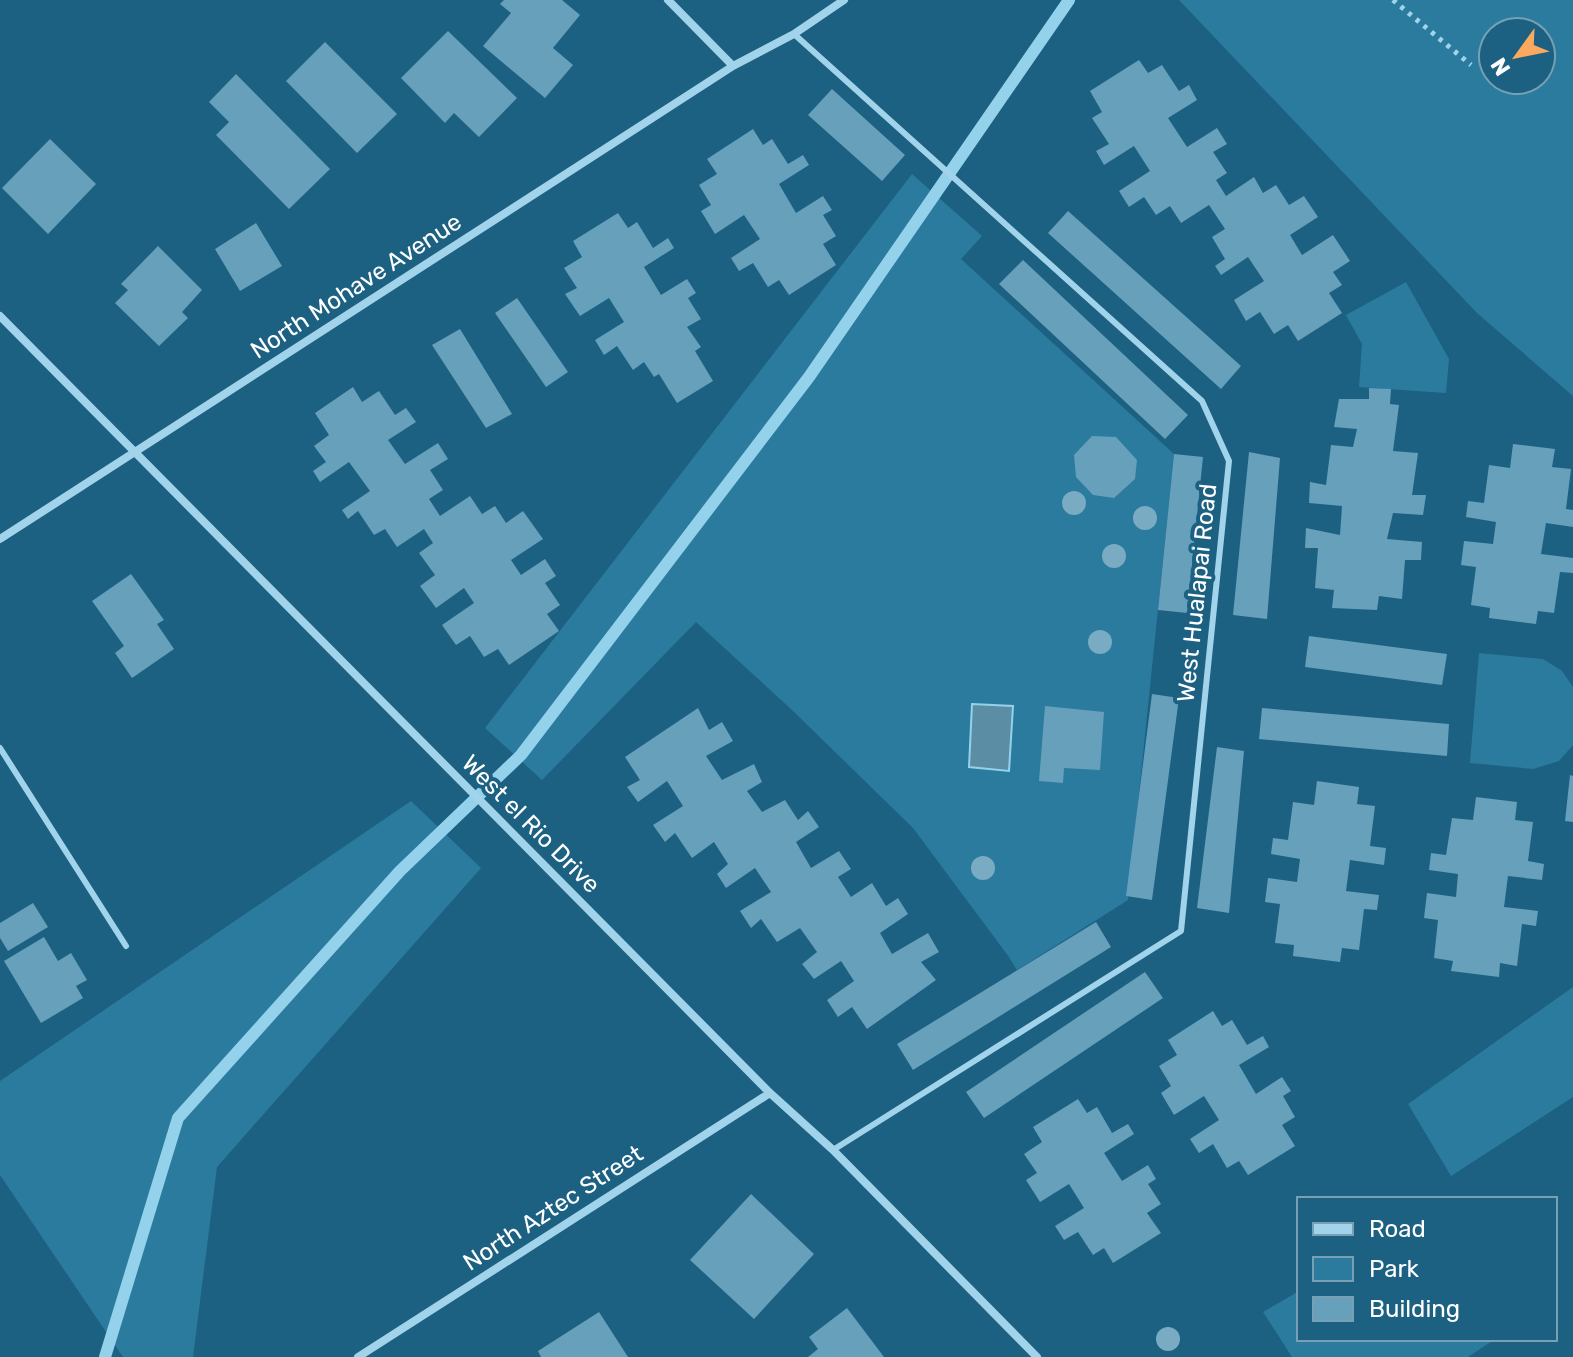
<svg xmlns="http://www.w3.org/2000/svg" width="1573" height="1357" font-family="Rubik,sans-serif">
<rect width="100%" height="100%" fill="#1c6182"/>
<!-- green -->
<path fill="#2b7b9f" fill-rule="evenodd" d="M 1179,0 L 1573,0 L 1573,396 L 1477,313 ZM 1541,32 L 1541,80 L 1493,80 L 1493,32 Z
M 912,174 L 982,236 L 961,259 L 1174,454 L 1128,900 L 1017,970 L 1009,957 L 913,828 L 792,710 L 696,622 L 542,780 L 485,728 Z
M 1406,282 L 1449,359 L 1446,393 L 1359,387 L 1362,344 L 1346,315 Z
M 1479,653 L 1543,659 L 1562,671 L 1573,687 L 1573,745 L 1559,761 L 1533,769 L 1470,763 Z
M 411,801 L 481,868 L 217,1167 L 193,1357 L 123,1357 L 0,1175 L 0,1081 Z
M 1573,987 L 1573,1097 L 1451,1176 L 1408,1104 Z
M 1299,1291 L 1299,1339 L 1495,1339 L 1468,1357 L 1292,1357 L 1263,1312 Z"/>
<!-- water -->
<path fill="#5b8da5" stroke="#94d2ec" stroke-width="2" d="M 972,704 L 1013,706 L 1009,771 L 969,767 Z"/>
<g fill="none" stroke-linecap="round" stroke-linejoin="round">
<!-- stream -->
<path stroke="#94d2ec" stroke-width="12" d="M 105,1357 L 178,1118 L 400,871 L 521,755 L 809,377 L 1069,0"/>
</g>
<!-- building -->
<path fill="#66a0bb" d="M 504,0 L 562,0 L 580,15 L 553,48 L 573,65 L 545,98 L 483,46 L 511,13 L 500,4 Z
M 448,31 L 517,98 L 479,137 L 454,113 L 445,123 L 401,78 Z
M 325,42 L 397,114 L 357,153 L 286,81 Z
M 1139,60 L 1148,73 L 1162,65 L 1179,91 L 1189,85 L 1197,100 L 1168,118 L 1187,147 L 1217,128 L 1227,144 L 1213,152 L 1227,173 L 1216,180 L 1226,196 L 1254,177 L 1263,193 L 1276,185 L 1289,205 L 1304,196 L 1318,217 L 1290,235 L 1302,255 L 1333,235 L 1350,261 L 1333,272 L 1342,285 L 1329,293 L 1342,313 L 1298,341 L 1288,325 L 1274,334 L 1260,312 L 1246,321 L 1234,300 L 1264,281 L 1248,257 L 1221,275 L 1215,266 L 1225,259 L 1212,237 L 1225,229 L 1209,205 L 1181,223 L 1170,206 L 1156,215 L 1144,197 L 1129,207 L 1119,191 L 1150,171 L 1134,146 L 1104,165 L 1096,151 L 1109,144 L 1092,118 L 1102,112 L 1090,91 Z
M 236,74 L 330,169 L 289,209 L 216,135 L 229,122 L 209,102 Z
M 832,89 L 905,155 L 882,181 L 808,115 Z
M 753,129 L 763,145 L 772,139 L 788,164 L 803,155 L 809,165 L 779,184 L 796,213 L 823,196 L 832,210 L 823,215 L 836,236 L 823,244 L 836,265 L 789,295 L 779,280 L 768,287 L 753,263 L 739,271 L 731,258 L 760,239 L 744,215 L 715,234 L 701,211 L 711,205 L 699,185 L 717,174 L 707,159 Z
M 50,139 L 96,184 L 48,234 L 2,188 Z
M 1068,211 L 1241,366 L 1221,389 L 1048,233 Z
M 618,213 L 628,228 L 637,222 L 653,248 L 668,238 L 674,248 L 644,267 L 661,295 L 687,279 L 696,293 L 688,298 L 701,319 L 687,327 L 701,347 L 695,351 L 713,381 L 677,403 L 659,374 L 654,377 L 644,362 L 633,370 L 617,346 L 604,355 L 595,340 L 624,322 L 609,298 L 580,316 L 565,294 L 577,288 L 564,268 L 582,257 L 573,241 Z
M 256,223 L 282,266 L 240,291 L 215,249 Z
M 158,246 L 202,290 L 182,312 L 188,318 L 159,346 L 115,303 L 128,290 L 121,284 Z
M 1023,260 L 1188,415 L 1165,439 L 999,284 Z
M 517,298 L 568,372 L 546,387 L 495,313 Z
M 460,329 L 512,414 L 486,428 L 432,345 Z
M 353,387 L 362,402 L 379,391 L 395,415 L 406,408 L 416,422 L 388,440 L 405,464 L 438,443 L 448,459 L 430,470 L 443,490 L 429,499 L 440,516 L 470,496 L 482,514 L 495,506 L 506,523 L 523,511 L 543,539 L 511,560 L 521,575 L 545,559 L 556,576 L 545,583 L 560,605 L 547,614 L 559,631 L 509,665 L 498,649 L 484,657 L 470,636 L 456,645 L 442,625 L 474,603 L 464,588 L 436,608 L 420,586 L 435,575 L 419,553 L 433,543 L 424,529 L 397,547 L 385,529 L 374,535 L 358,511 L 348,519 L 342,510 L 370,491 L 349,462 L 320,482 L 313,471 L 326,462 L 314,446 L 329,435 L 315,413 Z
M 1369,388 L 1391,389 L 1390,404 L 1399,405 L 1393,451 L 1418,453 L 1412,495 L 1426,495 L 1423,515 L 1393,513 L 1387,539 L 1422,542 L 1421,560 L 1405,560 L 1402,599 L 1379,596 L 1377,610 L 1332,608 L 1334,590 L 1315,588 L 1318,548 L 1305,548 L 1306,528 L 1340,535 L 1342,506 L 1309,503 L 1310,482 L 1326,485 L 1331,445 L 1353,447 L 1357,429 L 1334,427 L 1339,399 L 1369,399 Z
M 1092,436 L 1116,437 L 1137,460 L 1135,479 L 1114,498 L 1093,495 L 1076,477 L 1074,455 Z
M 1513,444 L 1555,449 L 1552,467 L 1571,469 L 1566,509 L 1573,510 L 1573,527 L 1546,523 L 1541,554 L 1573,558 L 1573,573 L 1560,572 L 1554,613 L 1538,611 L 1536,624 L 1489,618 L 1490,608 L 1471,605 L 1476,567 L 1461,565 L 1464,541 L 1493,544 L 1496,522 L 1466,517 L 1468,501 L 1484,503 L 1489,465 L 1510,468 Z
M 1249,452 L 1280,458 L 1267,619 L 1233,615 Z
M 1174,454 L 1203,457 L 1187,613 L 1158,610 Z
M 131,574 L 164,620 L 157,624 L 174,649 L 132,678 L 115,653 L 124,646 L 92,601 Z
M 1309,636 L 1447,654 L 1442,685 L 1305,667 Z
M 1152,694 L 1179,698 L 1152,900 L 1126,896 Z
M 1045,706 L 1104,712 L 1100,770 L 1064,768 L 1063,783 L 1039,781 Z
M 698,708 L 709,730 L 722,722 L 733,741 L 706,756 L 722,780 L 754,764 L 762,782 L 747,791 L 762,812 L 785,800 L 798,820 L 808,811 L 819,827 L 796,842 L 811,868 L 839,851 L 851,869 L 838,877 L 851,897 L 872,883 L 886,906 L 898,898 L 908,914 L 880,933 L 892,954 L 928,933 L 939,952 L 921,962 L 936,980 L 867,1029 L 852,1007 L 838,1017 L 827,1000 L 854,981 L 841,961 L 814,979 L 802,964 L 817,952 L 800,928 L 777,942 L 761,919 L 751,928 L 740,911 L 771,892 L 755,868 L 726,888 L 717,874 L 728,864 L 714,842 L 692,858 L 675,833 L 665,842 L 653,825 L 683,806 L 667,781 L 638,802 L 627,787 L 640,780 L 625,757 Z
M 1262,708 L 1449,724 L 1447,756 L 1259,739 Z
M 1217,747 L 1244,751 L 1229,913 L 1197,908 Z
M 1570,775 L 1573,776 L 1573,822 L 1565,821 Z
M 1317,781 L 1359,787 L 1357,804 L 1375,806 L 1370,846 L 1386,848 L 1384,865 L 1350,860 L 1346,891 L 1379,895 L 1377,910 L 1364,909 L 1359,950 L 1342,948 L 1340,962 L 1293,956 L 1294,945 L 1275,943 L 1280,904 L 1265,902 L 1268,878 L 1297,882 L 1300,859 L 1271,854 L 1273,838 L 1288,840 L 1293,802 L 1314,805 Z
M 1476,797 L 1517,802 L 1515,820 L 1533,822 L 1528,861 L 1544,864 L 1542,880 L 1508,876 L 1504,907 L 1538,911 L 1536,926 L 1522,924 L 1517,966 L 1500,963 L 1499,977 L 1451,971 L 1453,961 L 1434,958 L 1438,920 L 1424,918 L 1427,893 L 1456,897 L 1458,874 L 1429,870 L 1431,853 L 1446,855 L 1452,818 L 1473,820 Z
M 33,903 L 48,927 L 8,951 L 0,938 L 0,923 Z
M 1096,922 L 1111,947 L 913,1070 L 897,1044 Z
M 44,937 L 58,961 L 71,953 L 87,980 L 76,986 L 83,998 L 41,1023 L 4,961 Z
M 1145,972 L 1163,998 L 984,1118 L 966,1092 Z
M 1213,1011 L 1222,1026 L 1232,1020 L 1247,1045 L 1263,1036 L 1269,1047 L 1239,1065 L 1256,1094 L 1282,1077 L 1291,1091 L 1283,1096 L 1295,1117 L 1282,1125 L 1295,1146 L 1248,1175 L 1239,1161 L 1227,1168 L 1213,1144 L 1199,1153 L 1190,1139 L 1219,1120 L 1204,1096 L 1174,1115 L 1161,1093 L 1171,1086 L 1159,1066 L 1177,1055 L 1168,1040 Z
M 1078,1099 L 1087,1113 L 1097,1107 L 1112,1133 L 1128,1124 L 1134,1134 L 1104,1153 L 1122,1181 L 1148,1165 L 1156,1179 L 1148,1184 L 1161,1204 L 1147,1213 L 1161,1233 L 1113,1263 L 1104,1248 L 1093,1255 L 1078,1232 L 1064,1240 L 1055,1226 L 1084,1208 L 1069,1184 L 1040,1202 L 1026,1180 L 1037,1173 L 1024,1154 L 1042,1142 L 1033,1127 Z
M 751,1194 L 814,1254 L 754,1319 L 690,1260 Z
M 847,1308 L 884,1357 L 808,1357 L 818,1349 L 809,1337 Z
M 599,1312 L 628,1357 L 541,1357 L 538,1351 Z"/>
<g fill="none" stroke-linecap="round" stroke-linejoin="round">
<!-- path -->
<path stroke="#a1d3ea" stroke-width="5" stroke-dasharray="4 6" stroke-linecap="butt" d="M 1393,0 L 1471,65"/>
<!-- service -->
<path stroke="#a1d3ea" stroke-width="6" d="M 794,34 L 1202,401 L 1229,461 L 1181,931 L 833,1150
M 0,748 L 126,946"/>
<!-- minor -->
<path stroke="#a1d3ea" stroke-width="8" d="M 668,0 L 733,66 L 794,34 L 844,0
M 0,316 L 770,1093 L 833,1150 L 1037,1357
M 0,539 L 733,66
M 358,1357 L 770,1093"/>
</g>
<!-- trees -->
<g fill="#79abc3">
<circle cx="1074" cy="503" r="12"/>
<circle cx="1145" cy="518" r="12"/>
<circle cx="1114" cy="556" r="12"/>
<circle cx="1100" cy="642" r="12"/>
<circle cx="983" cy="868" r="12"/>
<circle cx="1168" cy="1339" r="12"/>
</g>
<g text-anchor="middle" stroke-width="8" stroke-linejoin="round" paint-order="stroke">
<!-- street labels -->
<g font-size="24" fill="#fff" stroke="#1c6182">
<text transform="translate(356 286) rotate(-33)" y="8">North Mohave Avenue</text>
<text transform="translate(1197 593) rotate(-84)" y="8">West Hualapai Road</text>
<text transform="translate(531 824) rotate(45)" y="8">West el Rio Drive</text>
<text transform="translate(553 1208) rotate(-33)" y="8">North Aztec Street</text>
</g>
</g>
<!-- legend -->
<rect x="1297" y="1197" width="260" height="144" fill="#1c6182" stroke="#77a0b4" stroke-width="2"/>
<rect x="1313" y="1223" width="40" height="12" fill="#a1d3ea" stroke="#77a0b4" stroke-width="2"/>
<text x="1369" y="1237" font-size="24" fill="#ffffff">Road</text>
<rect x="1313" y="1257" width="40" height="24" fill="#2b7b9f" stroke="#77a0b4" stroke-width="2"/>
<text x="1369" y="1277" font-size="24" fill="#ffffff">Park</text>
<rect x="1313" y="1297" width="40" height="24" fill="#66a0bb" stroke="#77a0b4" stroke-width="2"/>
<text x="1369" y="1317" font-size="24" fill="#ffffff">Building</text>
<!-- north arrow -->
<g transform="translate(1517 56) rotate(237)"><circle r="38" fill="#1c6182" stroke="#77a0b4" stroke-width="2"/>
<path d="M0-6L14 30L0 20L-14 30Z" fill="#fba95e"/>
<text y="-12" font-size="22" font-weight="bold" text-anchor="middle" fill="#ffffff">N</text>
</g>
</svg>
